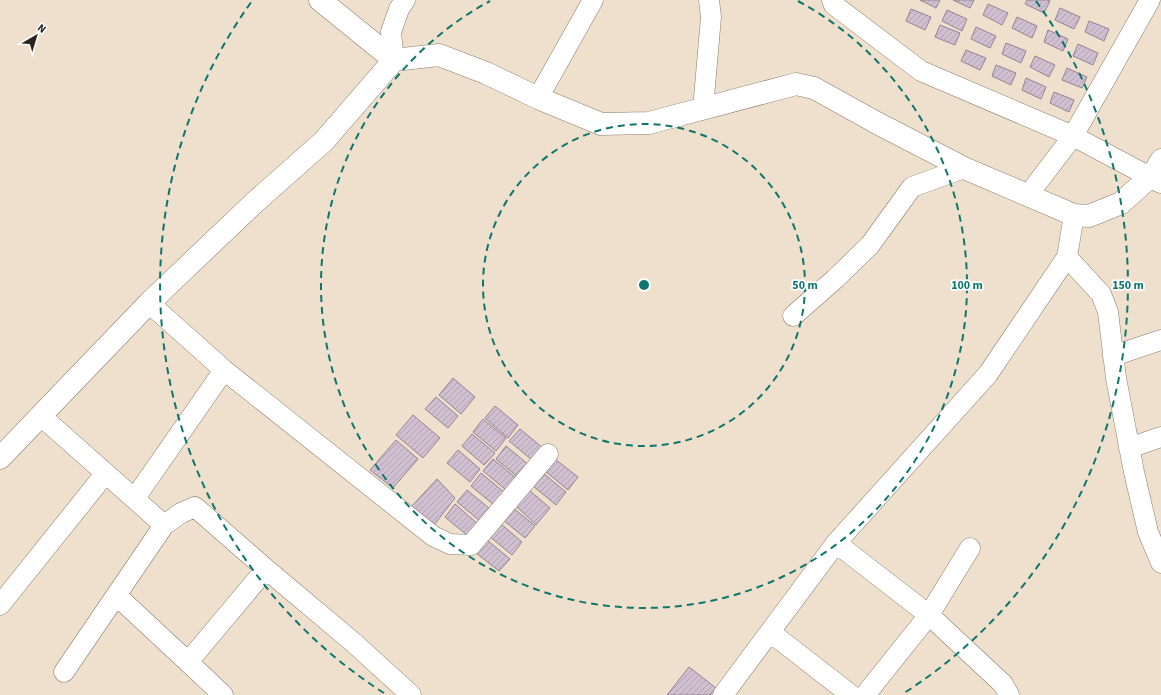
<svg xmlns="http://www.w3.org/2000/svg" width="1161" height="695" font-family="'Source Sans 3',sans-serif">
<defs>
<pattern id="building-hatch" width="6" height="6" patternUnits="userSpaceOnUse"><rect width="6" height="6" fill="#cfbfd0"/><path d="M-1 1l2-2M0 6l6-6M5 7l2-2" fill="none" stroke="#b2a4b2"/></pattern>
</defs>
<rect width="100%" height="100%" fill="#eee0cc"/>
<!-- building -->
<path fill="url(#building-hatch)" stroke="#948495" d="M 920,0 L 940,0 L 936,8 Z
M 953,0 L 974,0 L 970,8 Z
M 1027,0 L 1047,0 L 1050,1 L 1044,13 L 1025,4 Z
M 988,4 L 1008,13 L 1002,25 L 983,15 Z
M 1060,8 L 1080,17 L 1074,29 L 1055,20 Z
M 911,9 L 931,17 L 925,30 L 906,21 Z
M 947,10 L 967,19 L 962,31 L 942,21 Z
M 1017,17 L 1037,26 L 1032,38 L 1012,28 Z
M 1089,21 L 1109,29 L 1104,41 L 1085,32 Z
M 940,25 L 960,33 L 955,45 L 935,37 Z
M 976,27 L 996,36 L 990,48 L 971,39 Z
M 1048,30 L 1068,39 L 1063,51 L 1044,42 Z
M 1006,43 L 1026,51 L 1021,63 L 1002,54 Z
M 1078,44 L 1098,53 L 1093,65 L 1073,56 Z
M 966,50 L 986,58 L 980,70 L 961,61 Z
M 1035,56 L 1055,65 L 1049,77 L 1030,67 Z
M 996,65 L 1016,73 L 1011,85 L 992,76 Z
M 1067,68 L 1087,77 L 1082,88 L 1062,80 Z
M 1026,78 L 1046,87 L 1041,99 L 1022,90 Z
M 1054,92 L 1074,100 L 1069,112 L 1050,103 Z
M 453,378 L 475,397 L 461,414 L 439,395 Z
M 436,397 L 458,416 L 448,428 L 425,409 Z
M 495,406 L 518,425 L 508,438 L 485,418 Z
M 413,415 L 440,438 L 423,458 L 396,435 Z
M 483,419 L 506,438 L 496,451 L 473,432 Z
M 520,429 L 543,448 L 532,460 L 509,441 Z
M 472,434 L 495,453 L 484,465 L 462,446 Z
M 396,440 L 418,459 L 393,488 L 370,470 Z
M 506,446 L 529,465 L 519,478 L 496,459 Z
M 458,450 L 480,469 L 470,482 L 447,463 Z
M 493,459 L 516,478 L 506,490 L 483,471 Z
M 555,459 L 578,477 L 568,490 L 545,471 Z
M 481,473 L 504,492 L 494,505 L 471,486 Z
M 543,473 L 566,492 L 556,505 L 533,486 Z
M 437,479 L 455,498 L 434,525 L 411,507 Z
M 467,490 L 490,509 L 480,521 L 457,502 Z
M 529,490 L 550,508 L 536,525 L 516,506 Z
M 455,504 L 478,524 L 468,536 L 445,517 Z
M 512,507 L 535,526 L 525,538 L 502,519 Z
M 500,523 L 522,542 L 512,555 L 489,536 Z
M 487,540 L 510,559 L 499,571 L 476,553 Z
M 689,667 L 716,688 L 710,695 L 667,695 Z"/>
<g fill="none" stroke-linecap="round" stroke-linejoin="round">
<!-- minor casing -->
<g stroke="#897c6b" stroke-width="21">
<path id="minor" d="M 832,0 L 834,5 L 921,71 L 1073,136 L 1150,177 L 1161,159
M 394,60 L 391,32 L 399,9 L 405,0
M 538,98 L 593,0
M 703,109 L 711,17 L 709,0
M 1028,195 L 1073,136 L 1150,0
M 1067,257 L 1101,294 L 1108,312 L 1116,378 L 1134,472 L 1148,532 L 1161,563
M 149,303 L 224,370 L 433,536 L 450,544 L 471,545 L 548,454
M 793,316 L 835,279 L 870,245 L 912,187 L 964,168
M 1113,356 L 1161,340
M 41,416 L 164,525 L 181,513 L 195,507 L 266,569 L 354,643 L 411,695
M 1129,448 L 1161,437
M 135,498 L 224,370
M 836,543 L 929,615 L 1003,684 L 1009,695
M 117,596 L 188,662
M 0,605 L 105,474
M 770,632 L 851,695
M 64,672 L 164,525
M 223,695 L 188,662 L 266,569
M 723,695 L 836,543 L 988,374 L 1067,257 L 1074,215
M 865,695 L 929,615 L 970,548"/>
</g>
<!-- tertiary casing -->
<g stroke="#897c6b" stroke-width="23">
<path id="tertiary" d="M 320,0 L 394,60 L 439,55 L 486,73 L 538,98 L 601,124 L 649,123 L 796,84 L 814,88 L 877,123 L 964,168 L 1074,215 L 1089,216 L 1121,203 L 1150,177 L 1161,182
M 0,458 L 149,303 L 254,203 L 324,141 L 394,60"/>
</g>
<!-- minor -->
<use href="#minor" stroke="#fff" stroke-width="20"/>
<!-- tertiary -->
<use href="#tertiary" stroke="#fff" stroke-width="22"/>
</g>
<!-- distance rings -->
<g fill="none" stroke="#0f766e" stroke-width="2" stroke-dasharray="7 5">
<circle cx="644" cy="285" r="161"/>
<path d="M798 1A323 323 0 1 1 490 1"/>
<path d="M384 693A484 484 0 0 1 252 1M1036 1A484 484 0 0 1 904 693"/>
</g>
<circle cx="644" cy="285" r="6" fill="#0f766e" stroke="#fff" stroke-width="2"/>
<g font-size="12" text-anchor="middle" font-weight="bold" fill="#0f766e" stroke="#fff" stroke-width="3.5" stroke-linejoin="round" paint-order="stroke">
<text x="805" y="289">50 m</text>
<text x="967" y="289">100 m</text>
<text x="1128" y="289">150 m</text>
</g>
<!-- north arrow -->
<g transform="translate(36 36) rotate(38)" stroke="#ffffff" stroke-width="3" paint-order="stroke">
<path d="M0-3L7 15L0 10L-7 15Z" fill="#29241d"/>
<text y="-6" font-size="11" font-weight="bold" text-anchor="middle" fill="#29241d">N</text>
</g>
</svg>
